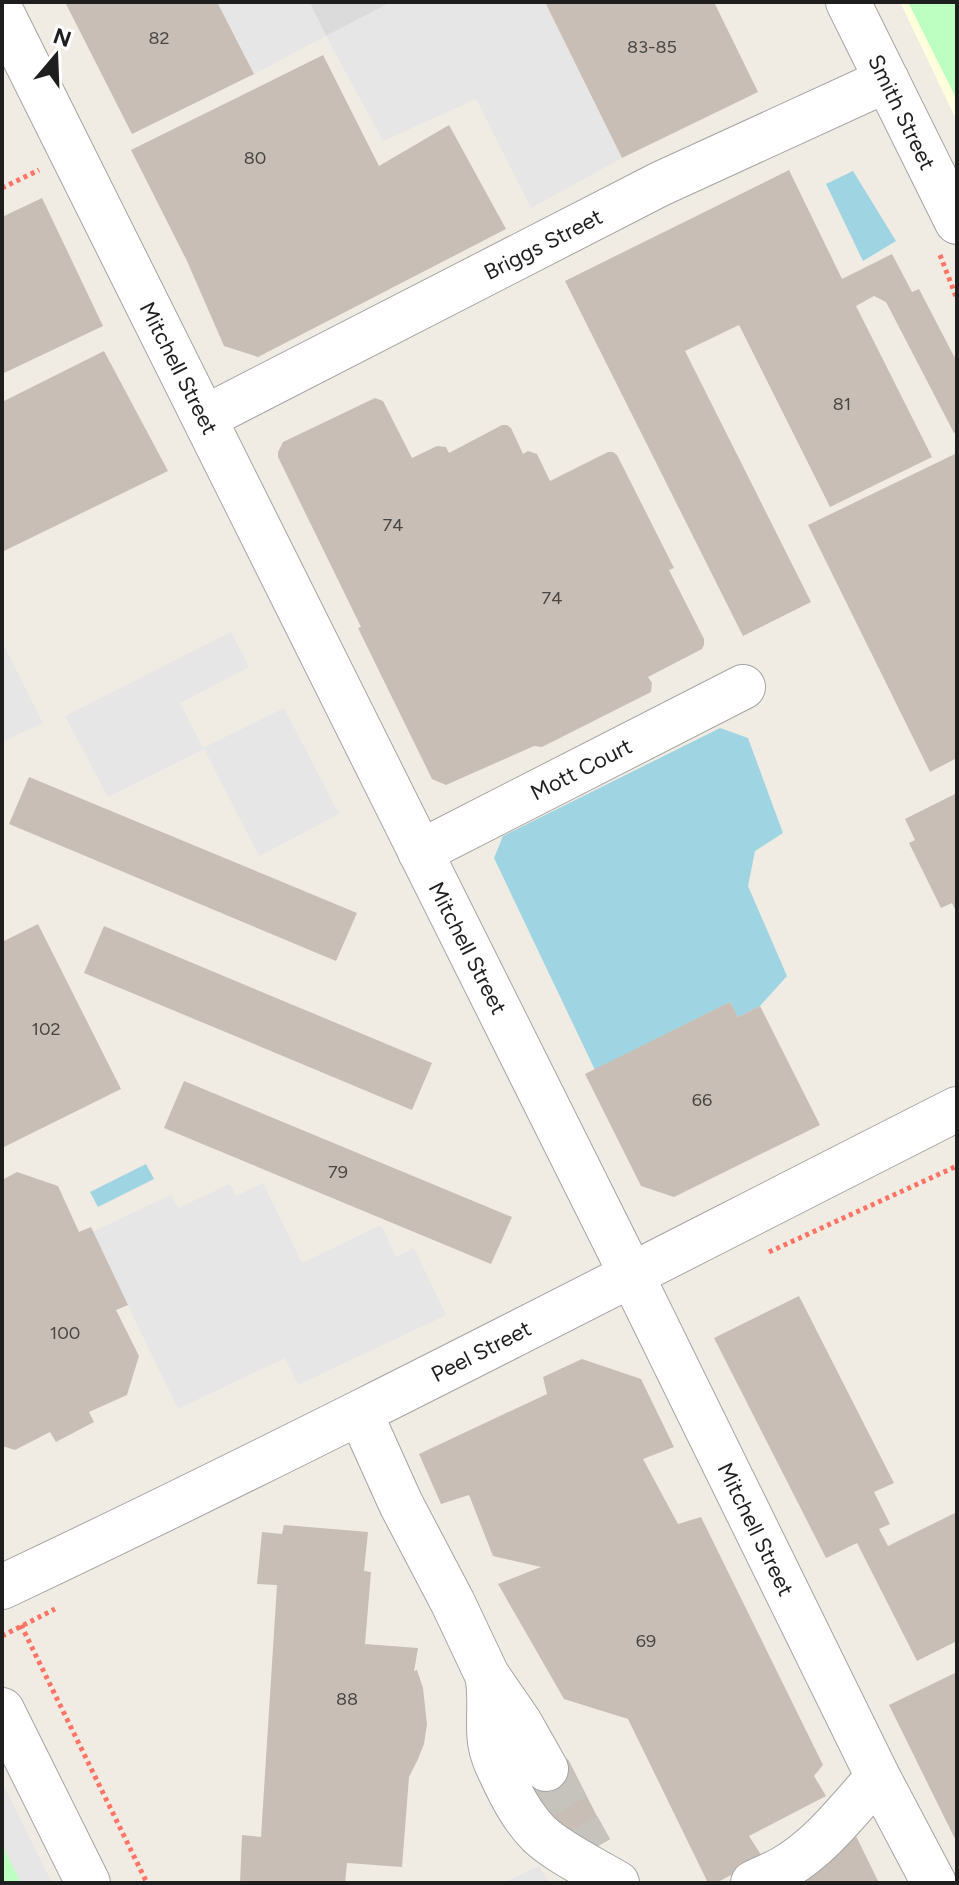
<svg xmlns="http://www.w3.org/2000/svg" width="959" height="1885" font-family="Figtree,sans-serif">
<rect width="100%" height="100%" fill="#f0ece3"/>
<!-- residential -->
<path fill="#dcdbdb" d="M 309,2 L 393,2 L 326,36 Z"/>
<!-- education -->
<path fill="#ffd" d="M 900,2 L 957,2 L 957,121 Z"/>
<!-- park -->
<path fill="#bcffc1" d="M 908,2 L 957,2 L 957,100 Z
M 2,1840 L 23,1883 L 2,1883 Z"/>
<!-- parking -->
<path fill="#e6e6e6" d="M 217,2 L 309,2 L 326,36 L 391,2 L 545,2 L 622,158 L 531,208 L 476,99 L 383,141 L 326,36 L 254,74 Z
M 231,632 L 249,667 L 180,703 L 203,748 L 284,708 L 339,814 L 259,856 L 204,749 L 108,797 L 65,716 Z
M 2,641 L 43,723 L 2,742 Z
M 263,1183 L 302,1263 L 381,1225 L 396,1257 L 414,1248 L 446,1315 L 298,1385 L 285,1358 L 178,1409 L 92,1232 L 171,1195 L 178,1208 L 230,1184 L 236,1196 Z
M 2,1782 L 52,1883 L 21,1883 L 2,1844 Z
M 539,1866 L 549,1883 L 504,1883 Z"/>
<!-- water -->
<path fill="#9fd4e2" d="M 853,171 L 896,241 L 863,261 L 826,184 Z
M 720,728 L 748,738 L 783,833 L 755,851 L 748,886 L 787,976 L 760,1006 L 738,1017 L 730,1002 L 595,1070 L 494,858 L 503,836 Z
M 146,1164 L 154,1179 L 98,1207 L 90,1192 Z"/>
<!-- building -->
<path fill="#c8beb6" d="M 65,2 L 217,2 L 254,74 L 132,134 Z
M 545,2 L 714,2 L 758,92 L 622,158 Z
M 323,55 L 379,166 L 449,125 L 506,229 L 258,357 L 224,346 L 187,261 L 131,150 Z
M 789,170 L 842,279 L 892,254 L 912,292 L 919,289 L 957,362 L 957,431 L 954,433 L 886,302 L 874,296 L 856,306 L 932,457 L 830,507 L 739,325 L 685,351 L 811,602 L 743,636 L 565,281 Z
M 42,198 L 103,326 L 2,374 L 2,217 Z
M 104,351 L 168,471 L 2,552 L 2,402 Z
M 375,398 L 383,401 L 412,458 L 437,446 L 446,447 L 449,453 L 502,425 L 507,425 L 511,428 L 523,454 L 528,451 L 537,454 L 550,481 L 608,452 L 613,452 L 617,455 L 674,568 L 669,570 L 704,639 L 704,645 L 702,649 L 648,677 L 652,683 L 651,692 L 542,747 L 534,746 L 446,785 L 432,779 L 358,628 L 361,627 L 278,457 L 278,452 L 283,442 Z
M 957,453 L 957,758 L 930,772 L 808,525 Z
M 29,777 L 357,913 L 336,961 L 9,824 Z
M 957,793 L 957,913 L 952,903 L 941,908 L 909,843 L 915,840 L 905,819 Z
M 38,924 L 121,1089 L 2,1148 L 2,942 Z
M 104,926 L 432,1063 L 412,1110 L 84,973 Z
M 730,1002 L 738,1017 L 760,1006 L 820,1125 L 674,1197 L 641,1186 L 585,1074 Z
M 184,1081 L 512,1217 L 491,1264 L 164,1128 Z
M 17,1172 L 58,1186 L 79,1232 L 91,1227 L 128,1305 L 116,1310 L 139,1356 L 127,1395 L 89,1412 L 94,1422 L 56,1442 L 50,1432 L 15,1450 L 2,1446 L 2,1180 Z
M 799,1296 L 894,1483 L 874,1492 L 890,1524 L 879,1529 L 888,1546 L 957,1512 L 957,1641 L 917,1661 L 857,1543 L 826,1558 L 714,1338 Z
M 582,1359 L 641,1379 L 674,1447 L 643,1459 L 678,1524 L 701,1517 L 823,1765 L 814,1776 L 826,1796 L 749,1836 L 763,1858 L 716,1883 L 708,1883 L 628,1719 L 564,1699 L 498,1584 L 541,1567 L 493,1556 L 469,1495 L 441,1504 L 419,1454 L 547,1394 L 543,1377 Z
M 284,1525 L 368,1532 L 364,1571 L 371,1572 L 365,1644 L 418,1648 L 414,1671 L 417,1670 L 423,1688 L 427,1724 L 424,1744 L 418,1759 L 409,1777 L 402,1867 L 347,1863 L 345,1883 L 240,1883 L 242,1835 L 261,1837 L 277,1585 L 257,1584 L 262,1532 L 282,1534 Z
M 957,1672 L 957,1843 L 889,1705 Z
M 568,1759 L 607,1836 L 580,1849 L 541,1808 L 529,1780 Z
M 856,1836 L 879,1883 L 783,1883 L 816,1856 Z"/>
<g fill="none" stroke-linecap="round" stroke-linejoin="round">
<!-- minor-tunnel -->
<path stroke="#c6c3bc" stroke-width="44" stroke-dasharray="44 22" stroke-linecap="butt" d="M 546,1769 L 591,1850"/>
<!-- minor casing -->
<g stroke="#a5a5a5" stroke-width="46">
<path id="minor" d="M 848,2 L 957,222
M 2,13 L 631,1274 L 878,1777 L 934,1883
M 204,418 L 660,184 L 887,80
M 420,852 L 743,687
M 360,1413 L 401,1504 L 453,1603 L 487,1675 L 520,1723 L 546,1769
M 2,1587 C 324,1435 639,1270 957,1109
M 487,1675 C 492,1697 487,1720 490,1742 C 492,1757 499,1769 505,1782 C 514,1801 524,1819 539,1834 C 558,1852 593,1869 617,1883
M 2,1710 L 88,1883
M 753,1883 C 763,1878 773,1874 782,1869 C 820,1848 849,1809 878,1777"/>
</g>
<!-- path -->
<path stroke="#ff7465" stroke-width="5" stroke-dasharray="4 4" stroke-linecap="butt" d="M 2,188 L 39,170
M 940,255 L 957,299
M 769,1252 L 957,1166
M 21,1625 L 147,1883
M 2,1636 L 55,1609"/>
<!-- minor -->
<use href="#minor" stroke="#fff" stroke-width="44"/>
</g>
<g text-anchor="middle" stroke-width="6" stroke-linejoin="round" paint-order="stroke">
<!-- number labels -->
<g font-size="18" fill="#484644">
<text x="159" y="44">82</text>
<text x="652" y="53">83-85</text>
<text x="255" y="164">80</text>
<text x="842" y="410">81</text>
<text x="393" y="531">74</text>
<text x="552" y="604">74</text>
<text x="46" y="1035">102</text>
<text x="702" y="1106">66</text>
<text x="338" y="1178">79</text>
<text x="65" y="1339">100</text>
<text x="646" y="1647">69</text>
<text x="347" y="1705">88</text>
</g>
<!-- street labels -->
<g font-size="22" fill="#1e1e1e" stroke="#fff">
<text transform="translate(902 112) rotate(64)" y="8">Smith Street</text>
<text transform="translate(543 244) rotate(-27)" y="8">Briggs Street</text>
<text transform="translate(179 368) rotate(63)" y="8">Mitchell Street</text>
<text transform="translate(581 769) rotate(-27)" y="8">Mott Court</text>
<text transform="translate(468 948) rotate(63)" y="8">Mitchell Street</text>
<text transform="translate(481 1351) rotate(-27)" y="8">Peel Street</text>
<text transform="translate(756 1529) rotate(64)" y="8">Mitchell Street</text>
</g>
</g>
<!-- border -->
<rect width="959" height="1885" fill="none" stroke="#1e1e1e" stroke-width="8"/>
<!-- north arrow -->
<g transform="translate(56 56) rotate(19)" stroke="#ffffff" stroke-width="6" paint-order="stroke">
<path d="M0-6L14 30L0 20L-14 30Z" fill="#1e1e1e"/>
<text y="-12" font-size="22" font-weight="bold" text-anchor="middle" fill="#1e1e1e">N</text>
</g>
</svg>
